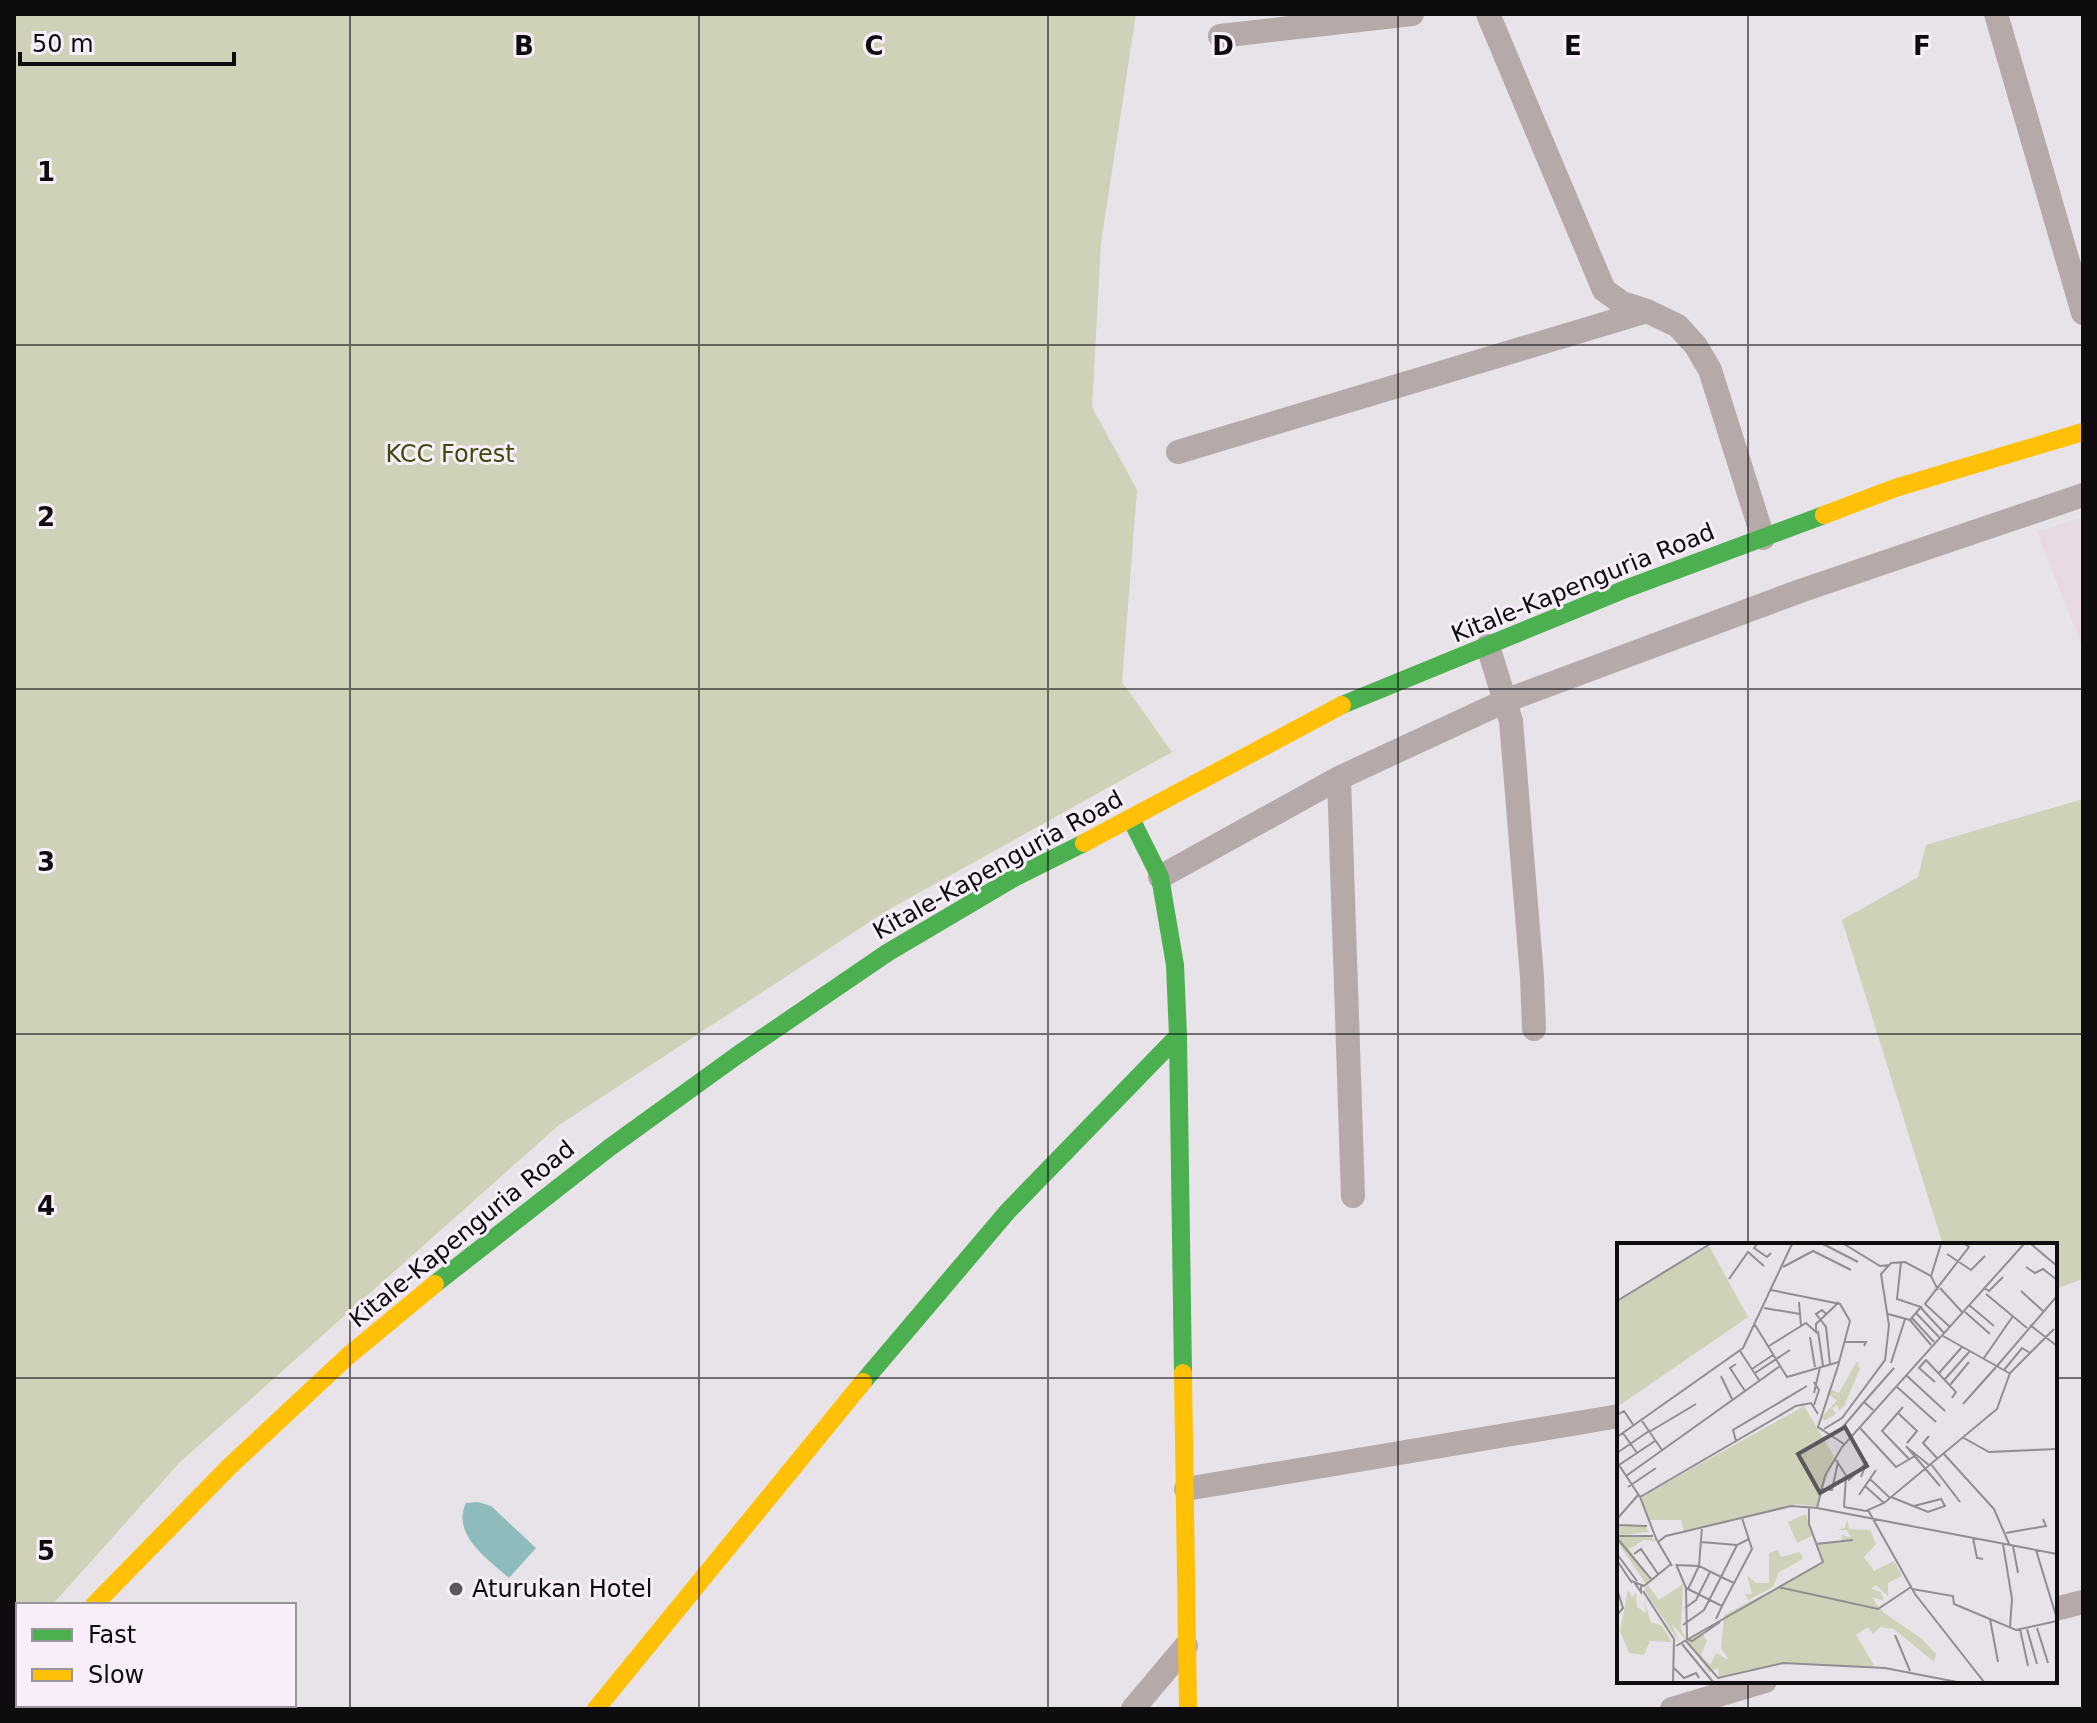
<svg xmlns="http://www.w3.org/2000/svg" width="2097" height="1723" font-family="'DejaVu Sans',sans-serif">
<rect width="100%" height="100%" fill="#e8e3e8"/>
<!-- education -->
<path fill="#e8dae5" d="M 2083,517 L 2083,649 L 2037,532 Z"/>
<!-- green -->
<path fill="#cfd1b8" d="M 14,14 L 1136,14 L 1101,243 L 1092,407 L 1137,490 L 1122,682 L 1172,752 L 888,910 L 559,1125 L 180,1462 L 52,1605 L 18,1605 L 18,1644 L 14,1648 Z
M 2083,799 L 2083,1279 L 2055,1289 L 2055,1245 L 1943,1245 L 1842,920 L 1918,877 L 1926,845 Z"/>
<!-- water -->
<path fill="#8ebcbd" d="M 478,1502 L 491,1506 L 536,1548 L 509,1578 C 488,1559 451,1535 466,1503 Z"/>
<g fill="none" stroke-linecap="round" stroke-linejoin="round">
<!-- street -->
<path stroke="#b6a9a9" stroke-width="24" d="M 1488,14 L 1604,290 L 1622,303 L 1647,311 L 1678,326 L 1696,346 L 1710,370 L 1763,538
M 1996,14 L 2083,313
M 1220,36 L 1412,14
M 1178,452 L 1647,311
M 1488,646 L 1511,721 L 1532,977 L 1534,1029
M 1339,778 L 1505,701 L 1803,590 L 2083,495
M 1160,877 L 1339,778 L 1353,1196
M 1186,1489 L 1619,1416
M 2055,1609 L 2083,1602
M 233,1705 L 238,1709
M 1133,1709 L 1186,1646
M 1672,1709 L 1765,1681"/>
<!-- fast -->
<path stroke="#4caf50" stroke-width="18" d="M 1342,705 L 1628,588 L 1824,515
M 1131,819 L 1160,877 L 1175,965 L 1178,1036 L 1183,1373
M 435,1284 L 609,1148 L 739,1054 L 887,953 L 1014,878 L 1084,843
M 863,1382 L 1008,1211 L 1178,1036
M 14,1692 L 18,1688"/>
<!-- slow -->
<path stroke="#ffc107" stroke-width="18" d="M 1824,515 L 1895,488 L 2083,432
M 1084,843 L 1342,705
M 1183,1373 L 1188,1709
M 94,1605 L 229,1467 L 348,1356 L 435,1284
M 596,1709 L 863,1382"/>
</g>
<!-- grid -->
<path fill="none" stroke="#0f0c10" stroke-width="2" stroke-opacity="0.55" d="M 350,14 L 350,1709M 699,14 L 699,1709M 1048,14 L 1048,1709M 1398,14 L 1398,1709M 1748,14 L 1748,1245M 14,345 L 2083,345M 14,689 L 2083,689M 14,1034 L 2083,1034M 14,1378 L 1619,1378M 2055,1378 L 2083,1378M 1748,1681 L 1748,1709"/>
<!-- markers -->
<circle fill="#5b575c" stroke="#f7eef9" stroke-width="3" cx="456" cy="1589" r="8"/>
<g text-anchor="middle" stroke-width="6" stroke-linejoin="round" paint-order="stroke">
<!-- park labels -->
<g font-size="24" fill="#42480d" stroke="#f7eef9">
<text x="450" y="462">KCC Forest</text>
</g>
<!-- street labels -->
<g font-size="24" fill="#0f0c10" stroke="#f7eef9">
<text transform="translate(1583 583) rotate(-22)" y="8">Kitale-Kapenguria Road</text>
<text transform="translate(998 865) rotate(-29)" y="8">Kitale-Kapenguria Road</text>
<text transform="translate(462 1234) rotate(-39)" y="8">Kitale-Kapenguria Road</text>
</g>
<!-- poi labels -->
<g font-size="24" fill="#0f0c10" stroke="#f7eef9" text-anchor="start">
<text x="472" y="1597">Aturukan Hotel</text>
</g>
</g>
<!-- overview -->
<g transform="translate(1617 1243)">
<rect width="440" height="440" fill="#e8e3e8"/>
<path d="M 92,3 L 131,74 L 0,164 L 0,57 ZM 240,118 L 243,126 L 227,163 L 222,168 L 220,162 L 215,165 L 219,171 L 207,178 L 205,174 L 220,157 L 210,151 L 212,146 L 222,150 ZM 187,163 L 217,213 L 199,264 L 180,261 L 67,289 L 64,277 L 32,277 L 24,254 ZM 189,271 L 195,293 L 180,300 L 171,279 ZM 230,276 L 232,286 L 253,287 L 259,301 L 247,314 L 257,328 L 277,318 L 285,333 L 271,340 L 271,353 L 259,342 L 254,346 L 264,349 L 267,357 L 255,355 L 267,370 L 305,396 L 319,411 L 317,419 L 277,386 L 263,384 L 256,391 L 251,384 L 239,392 L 258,424 L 166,420 L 102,434 L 101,425 L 92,429 L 70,398 L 83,389 L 90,397 L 84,412 L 93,422 L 99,410 L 112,417 L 104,405 L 107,372 L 207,320 L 199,300 L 225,298 L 225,292 L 234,295 L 230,287 L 219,287 L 228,285 ZM 0,282 L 29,283 L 32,289 L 4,292 L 34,293 L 38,298 L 27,297 L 12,306 L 33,338 L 29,341 L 0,298 ZM 161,307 L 164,314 L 183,309 L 186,316 L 162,329 L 156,344 L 110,368 L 131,357 L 128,351 L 135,351 L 130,332 L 139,340 L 152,340 L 152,310 ZM 66,341 L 64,385 L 69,397 L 55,381 L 63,400 L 27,347 L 31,342 L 42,357 ZM 11,347 L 15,355 L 19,349 L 20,364 L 29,370 L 27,358 L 34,379 L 45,383 L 55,399 L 33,398 L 27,412 L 12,410 L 3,388 Z" fill="#cfd1b8"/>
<path fill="none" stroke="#918d92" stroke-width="2" d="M 140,1 L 137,5 L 150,14 L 154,10M 206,1 L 241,19M 227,1 L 263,23 L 272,22M 414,1 L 440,23M 330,11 L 354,27 L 368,13M 284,19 L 280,56 L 304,64 L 293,77M 166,24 L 196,8 L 234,27M 409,24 L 418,30 L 426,26 L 440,37M 314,33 L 324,1M 112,36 L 131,9 L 147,23M 323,45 L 346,70M 367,45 L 372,48 L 386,34M 404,48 L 426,68M 369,51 L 410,85M 0,58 L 93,1M 182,59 L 184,83M 352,62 L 377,83M 147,65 L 183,71M 304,65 L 327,90M 348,69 L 373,91M 299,70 L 322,94M 271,71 L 293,77 L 314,102M 210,72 L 205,67 L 199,71 L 209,84 L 213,121M 295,75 L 317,99M 138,82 L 170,134 L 222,119 L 233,78 L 223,61 L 154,47M 413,82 L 440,103M 333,84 L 308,61 L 352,4 L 348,1M 201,88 L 206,123M 326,93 L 392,130M 193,94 L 198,124M 228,99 L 249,99 L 247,103M 152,103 L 189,80 L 199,89 L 199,81 L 222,59M 123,108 L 142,137M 367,115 L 396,73M 222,120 L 201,184 L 227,201M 274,120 L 288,76M 119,121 L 113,125 L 128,148M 380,123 L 440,53M 135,126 L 156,112M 387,127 L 405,105 L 413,110M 138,130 L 173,107M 322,130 L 345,104M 289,132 L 328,168M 104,133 L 115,156M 328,136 L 353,108M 318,139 L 302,125 L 309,117 L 339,149 L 335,155M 333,142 L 352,119M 279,143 L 319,179M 197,150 L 203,124M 346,161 L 379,124M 197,162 L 202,147 L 197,139M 286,164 L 265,188 L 292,216M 256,167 L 247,159 L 277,125M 281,170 L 300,188 L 290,200M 0,172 L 7,168 L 17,183M 25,178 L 45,207M 225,185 L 247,159M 243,185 L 279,224 L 298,213M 207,186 L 225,175 L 268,117 L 272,82 L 264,31 L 274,20 L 288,19 L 314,33 L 321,47M 32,189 L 79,161M 6,190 L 20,210M 312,193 L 306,200 L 320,215M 0,194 L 126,105 L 175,1M 345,194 L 372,209 L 440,206M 119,198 L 116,187 L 190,143M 289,203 L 323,243M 292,206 L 312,222M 0,210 L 32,188M 326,210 L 377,266 L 393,303M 219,217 L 232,237 L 250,219 L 244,234M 0,219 L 23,254 L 40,298M 314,221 L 343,259M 2,222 L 38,198M 9,233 L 163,123M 253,236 L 273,255M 248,243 L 267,260M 11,244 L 39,225M 206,246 L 215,247 L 221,219M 242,252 L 259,227M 23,254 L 179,163 L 194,160 L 201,171M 274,254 L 311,269 L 328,263 L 324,256 L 297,263M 227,264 L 249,268 L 267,260 L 380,166 L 393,130 L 437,86M 227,264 L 229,233M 200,265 L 440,311M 251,267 L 298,351 L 367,439M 0,276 L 22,251M 0,282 L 30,283M 389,290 L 429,283 L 426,276M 0,293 L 36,293M 0,295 L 34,336M 356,295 L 360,315 L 366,316M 84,299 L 120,302M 199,301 L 236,297M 386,301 L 395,356 L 393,384M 396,303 L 401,330M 419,307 L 440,376M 0,311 L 20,338M 17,311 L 24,306 L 41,331M 1,319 L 15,340M 59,321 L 69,345 L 70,396 L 75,398 L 103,379M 59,322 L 82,323 L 71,346M 55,323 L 41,299 L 49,293 L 174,263 L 200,265 L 208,233 L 225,204 L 407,1M 117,340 L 104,334 L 120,302 L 132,296M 24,343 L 24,349 L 17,339 L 27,343 L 54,321M 161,344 L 261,366 L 294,344M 69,345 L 105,363 L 99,376M 0,346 L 6,365 L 0,372M 295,346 L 336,353 L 337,361 L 399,387 L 440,378M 26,348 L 57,396 L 56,439M 105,363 L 135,306 L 125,275M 68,365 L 79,357 L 93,329M 373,376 L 381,419M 66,382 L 87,367 L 104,334 L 82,323 L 85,284M 420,385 L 431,420M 403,386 L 411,423M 410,386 L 420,421M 278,392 L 293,428M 69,398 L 101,435 L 166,420 L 268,425 L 340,439M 65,401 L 96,439M 59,403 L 206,319 L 192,281 L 192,264M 57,425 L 67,435 L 79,430 L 82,435M 155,439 L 216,439"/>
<path fill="#5b575c" fill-opacity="0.15" stroke="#5b575c" stroke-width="4" d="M 228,184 L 250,223 L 203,250 L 181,211 Z"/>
<rect width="440" height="440" fill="none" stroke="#0f0c10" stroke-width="4"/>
</g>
<g font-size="26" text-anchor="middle" font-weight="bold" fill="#0f0c10" stroke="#f7eef9" stroke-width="6" stroke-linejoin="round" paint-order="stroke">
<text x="524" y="55">B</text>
<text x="874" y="55">C</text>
<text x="1223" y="55">D</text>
<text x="1573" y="55">E</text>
<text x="1922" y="55">F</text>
<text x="46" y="181">1</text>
<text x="46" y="526">2</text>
<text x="46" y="871">3</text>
<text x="46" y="1215">4</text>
<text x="46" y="1560">5</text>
</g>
<!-- border -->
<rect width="2097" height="1723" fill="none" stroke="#0f0c10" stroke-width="32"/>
<!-- legend -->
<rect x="16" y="1603" width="280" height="104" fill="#f7eef9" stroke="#9a949c" stroke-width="2"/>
<rect x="32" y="1629" width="40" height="12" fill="#4caf50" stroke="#9a949c" stroke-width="2"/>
<text x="88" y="1643" font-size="24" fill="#0f0c10">Fast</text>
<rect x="32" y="1669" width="40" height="12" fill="#ffc107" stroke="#9a949c" stroke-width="2"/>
<text x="88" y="1683" font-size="24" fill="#0f0c10">Slow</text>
<!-- scale -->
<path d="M20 52v12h214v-12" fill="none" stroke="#0f0c10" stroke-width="4"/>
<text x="32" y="52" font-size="24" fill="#0f0c10" stroke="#f7eef9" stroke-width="6" paint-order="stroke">50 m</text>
</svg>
